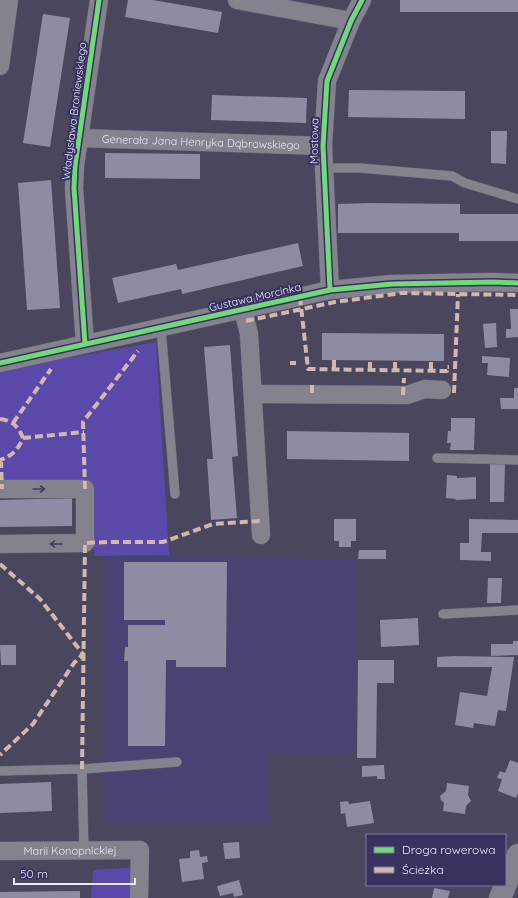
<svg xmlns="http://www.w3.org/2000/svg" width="518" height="898" font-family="Quicksand,sans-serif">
<rect width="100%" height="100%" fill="#49465e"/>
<!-- built -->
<path fill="#494374" d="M 169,555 L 356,560 L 354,755 L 270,754 L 270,823 L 104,823 L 104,556 Z"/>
<!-- green -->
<path fill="#5a49a8" d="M 156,342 L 169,555 L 94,556 L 94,486 L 0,485 L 0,370 Z
M 136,867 L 135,898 L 91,898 L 93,870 Z"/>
<!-- building -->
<path fill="#8e8ca2" d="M 128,0 L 153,0 L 222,12 L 218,33 L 125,17 Z
M 400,0 L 518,0 L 518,12 L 400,12 Z
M 43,14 L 70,18 L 50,147 L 23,143 Z
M 349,90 L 465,91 L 465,119 L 348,117 Z
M 212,95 L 307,98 L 306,123 L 211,120 Z
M 491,131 L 507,131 L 506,164 L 491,163 Z
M 105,153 L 200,154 L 200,179 L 105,178 Z
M 51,180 L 60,308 L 27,310 L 18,183 Z
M 370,203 L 460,204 L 460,214 L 518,214 L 518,241 L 459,241 L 459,233 L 338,233 L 338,204 Z
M 298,243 L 303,266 L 182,294 L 181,289 L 118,303 L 112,278 L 176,264 L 178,270 Z
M 510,309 L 518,309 L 518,337 L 506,338 L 506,329 L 511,329 Z
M 496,323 L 497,347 L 485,348 L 483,324 Z
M 322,333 L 444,334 L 444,361 L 322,360 Z
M 230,345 L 238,456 L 232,457 L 237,518 L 211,520 L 207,459 L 213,459 L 204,347 Z
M 482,356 L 510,358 L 509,377 L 487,375 L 488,363 L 482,363 Z
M 514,388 L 518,388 L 518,409 L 501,409 L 500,398 L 514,398 Z
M 451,418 L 475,418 L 474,450 L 450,450 L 451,443 L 447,443 L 448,431 L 451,431 Z
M 287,431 L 409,433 L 409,461 L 287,459 Z
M 490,462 L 505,463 L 504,502 L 490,502 Z
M 447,475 L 457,476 L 457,478 L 476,477 L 476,499 L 455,500 L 456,499 L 446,498 Z
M 72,498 L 72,526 L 0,527 L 0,500 Z
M 334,519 L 356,519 L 356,541 L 351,541 L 351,547 L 339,547 L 339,541 L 334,541 Z
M 469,519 L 518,520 L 518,533 L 482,533 L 481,552 L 491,552 L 491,561 L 460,560 L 460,543 L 469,543 Z
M 359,550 L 386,550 L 386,559 L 358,559 Z
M 124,562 L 227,562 L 226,667 L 176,667 L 176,660 L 166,660 L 165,746 L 128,746 L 128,661 L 124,661 L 125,647 L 128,647 L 128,625 L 165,625 L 165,620 L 124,620 Z
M 488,578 L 502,578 L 501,603 L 487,603 Z
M 418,618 L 419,645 L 381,647 L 380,620 Z
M 513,641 L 518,641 L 518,655 L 491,656 L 491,644 L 513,644 Z
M 0,645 L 16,645 L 16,665 L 1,665 Z
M 454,656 L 514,657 L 506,711 L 498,710 L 495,726 L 474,723 L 473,728 L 455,725 L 460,692 L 487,696 L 492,667 L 437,667 L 437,657 Z
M 358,660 L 394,660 L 394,683 L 377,683 L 376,758 L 357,758 Z
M 510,760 L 518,763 L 518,793 L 516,798 L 498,791 L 502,779 L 497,778 L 500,771 L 505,773 Z
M 384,765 L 385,779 L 377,779 L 377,776 L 362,777 L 362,766 Z
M 51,782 L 52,811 L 0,813 L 0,784 Z
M 447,783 L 469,786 L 468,795 L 471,801 L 466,806 L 465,814 L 443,811 L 444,803 L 441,800 L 440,796 L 446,791 Z
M 348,801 L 349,804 L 370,801 L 374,823 L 347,827 L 345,813 L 341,814 L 340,802 Z
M 239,842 L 240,858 L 225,859 L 223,843 Z
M 199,850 L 200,857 L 207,856 L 208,862 L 202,863 L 204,879 L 182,882 L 179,859 L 190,858 L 190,851 Z
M 239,880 L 243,895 L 234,897 L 233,893 L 220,896 L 217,886 Z
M 434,888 L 450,891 L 448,898 L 432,898 Z
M 80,891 L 80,898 L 0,898 L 0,892 Z"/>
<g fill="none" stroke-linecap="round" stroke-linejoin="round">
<!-- service casing -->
<g stroke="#676579" stroke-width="10">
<path id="service" d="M 324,168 L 360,168 L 452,176 L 465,183 L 518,199
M 161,328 L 175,494
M 437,458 L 518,460
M 443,614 L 518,610
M 82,769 L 84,850
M 0,771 L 82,769 L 177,762"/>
</g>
<!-- minor casing -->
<g stroke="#676579" stroke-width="19">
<g id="minor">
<path d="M 237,0 L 351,21"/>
<path d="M 0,66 L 9,0"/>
<path id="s1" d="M 79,138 L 323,146"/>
<path d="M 330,290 L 323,146 L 327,81 L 351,21 L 362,0"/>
<path d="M 243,310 L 249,334 L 261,535"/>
<path d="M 85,344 L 74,188 L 75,166 L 99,0"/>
<path d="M 0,363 L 330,290 L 392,284 L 494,282 L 518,283"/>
<path d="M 253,394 L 407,395 L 425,389 L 442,390"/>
<path d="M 0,489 L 85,489 L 85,543 L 0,544"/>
<path id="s2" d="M 0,851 L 140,850 L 139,898"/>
</g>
</g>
<!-- tertiary casing -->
<g stroke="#676579" stroke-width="23">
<path id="tertiary" d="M 500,898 L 518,855"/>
</g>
<!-- service -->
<use href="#service" stroke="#83828d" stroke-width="9"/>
<!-- minor -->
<use href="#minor" stroke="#83828d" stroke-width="18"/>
<!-- tertiary -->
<use href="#tertiary" stroke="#83828d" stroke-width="22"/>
<!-- quiet -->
<path stroke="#d1b7ad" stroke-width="4" stroke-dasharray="8 4" stroke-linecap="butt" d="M 300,297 L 308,369 L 447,371 L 447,367 L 449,367
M 246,321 L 335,302 L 402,293 L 518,295
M 334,360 L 334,369
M 290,363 L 296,363
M 370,370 L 370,361
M 395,370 L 395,361
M 431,370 L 431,361
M 312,393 L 312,381
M 454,393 L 458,294
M 403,395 L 404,378
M 0,419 C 13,421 18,426 23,438 C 18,450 12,456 0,460
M 13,423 L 51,369
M 23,438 L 84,432
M 1,460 L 2,489
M 85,489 L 83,422 L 138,351
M 0,564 L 40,599 L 83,654 L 74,663 L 33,724 L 0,755
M 82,769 L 85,543 L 109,542 L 163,542 L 213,524 L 260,521"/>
<!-- cycleway casing -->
<g stroke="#37325e" stroke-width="8">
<path id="cycleway" d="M 330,290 L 323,146 L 327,81 L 351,21 L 362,0
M 85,344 L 74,188 L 75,166 L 99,0
M 0,363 L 330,290 L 392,284 L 494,282 L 518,283"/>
</g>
<!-- cycleway -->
<use href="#cycleway" stroke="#71d979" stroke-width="5"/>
</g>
<!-- one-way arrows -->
<defs><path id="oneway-shaft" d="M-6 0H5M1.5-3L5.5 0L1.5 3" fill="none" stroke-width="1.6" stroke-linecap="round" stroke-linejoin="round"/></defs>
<g stroke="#423e65">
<use href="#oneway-shaft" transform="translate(39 489)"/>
<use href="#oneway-shaft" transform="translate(56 544) rotate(180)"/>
</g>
<g text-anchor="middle" stroke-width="4" stroke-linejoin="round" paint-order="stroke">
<!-- street labels -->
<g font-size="11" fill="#e7e7fd" stroke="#37325e">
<text transform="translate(74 111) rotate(-83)" y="4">Władysława Broniewskiego</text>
<text transform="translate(314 141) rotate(-89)" y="4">Mostowa</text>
<text dy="4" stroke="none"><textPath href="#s1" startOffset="122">Generała Jana Henryka Dąbrowskiego</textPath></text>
<text transform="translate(255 297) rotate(-13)" y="4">Gustawa Morcinka</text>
<text dy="4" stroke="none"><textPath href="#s2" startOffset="70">Marii Konopnickiej</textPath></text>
</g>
</g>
<!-- legend -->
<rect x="366" y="834" width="140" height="52" fill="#37325e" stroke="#7d7a9e"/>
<rect x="374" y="847" width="20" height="6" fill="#71d979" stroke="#7d7a9e"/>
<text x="402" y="854" font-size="12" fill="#e7e7fd">Droga rowerowa</text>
<rect x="374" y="867" width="20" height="6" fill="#d1b7ad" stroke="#7d7a9e"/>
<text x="402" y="874" font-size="12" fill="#e7e7fd">Ścieżka</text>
<!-- scale -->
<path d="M14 878v6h121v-6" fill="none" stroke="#e7e7fd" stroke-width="2"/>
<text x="20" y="878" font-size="12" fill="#e7e7fd" stroke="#37325e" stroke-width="3" paint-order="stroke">50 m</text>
</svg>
